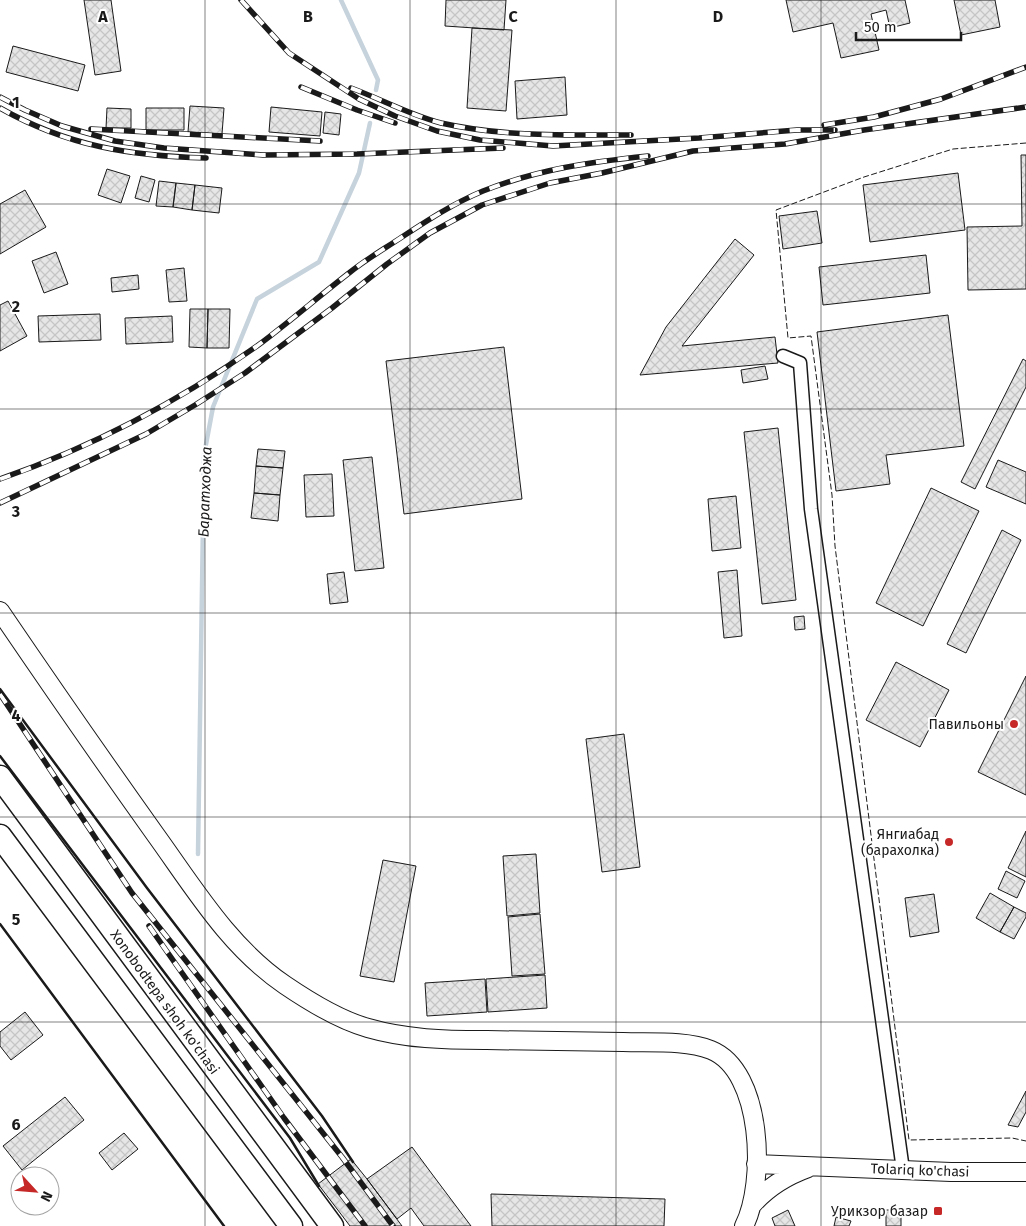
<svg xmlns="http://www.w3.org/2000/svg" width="1026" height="1226" font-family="'Fira Sans',sans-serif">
<defs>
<pattern id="building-cross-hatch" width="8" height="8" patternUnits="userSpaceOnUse" patternTransform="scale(1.25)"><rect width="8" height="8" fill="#e6e6e6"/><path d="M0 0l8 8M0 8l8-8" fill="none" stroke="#c5c5c5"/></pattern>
</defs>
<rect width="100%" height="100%" fill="#fff"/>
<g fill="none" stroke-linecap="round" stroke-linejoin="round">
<!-- stream -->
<path stroke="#c6d2dc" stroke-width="4.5" d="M 341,0 L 378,80 L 376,90
M 198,854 L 204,455 L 213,407 L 257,299 L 319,262 L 359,173 L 370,123"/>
</g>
<!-- building -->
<path fill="url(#building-cross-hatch)" stroke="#1a1a1a" d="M 84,0 L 111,0 L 121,71 L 95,75 Z
M 446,0 L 506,0 L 504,30 L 445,26 Z
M 786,0 L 905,0 L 910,23 L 890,28 L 886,10 L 871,14 L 879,50 L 841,58 L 833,23 L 793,32 Z
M 954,0 L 995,0 L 1000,27 L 961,35 Z
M 472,28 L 512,30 L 506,111 L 467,108 Z
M 13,46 L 85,65 L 78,91 L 6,72 Z
M 565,77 L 567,115 L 517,119 L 515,81 Z
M 190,106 L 224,108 L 222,134 L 188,132 Z
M 271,107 L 322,112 L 320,136 L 269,132 Z
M 107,108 L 131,109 L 131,128 L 106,128 Z
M 146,108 L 184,108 L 184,130 L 146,130 Z
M 325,112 L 341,114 L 339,135 L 323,133 Z
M 1021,155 L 1026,155 L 1026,289 L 968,290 L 967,227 L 1022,226 Z
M 107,169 L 130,176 L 121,203 L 98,195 Z
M 958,173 L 965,230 L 870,242 L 863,185 Z
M 141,176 L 155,180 L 149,202 L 135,198 Z
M 159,181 L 176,183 L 173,207 L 156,206 Z
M 176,183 L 195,185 L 192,210 L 173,207 Z
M 195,185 L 222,188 L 219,213 L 192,210 Z
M 25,190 L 46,227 L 0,254 L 0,204 Z
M 817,211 L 822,243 L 783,249 L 779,216 Z
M 735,239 L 754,255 L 682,346 L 775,337 L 778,363 L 640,375 L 666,327 Z
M 56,252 L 68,284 L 44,293 L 32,261 Z
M 926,255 L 930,293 L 823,305 L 819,267 Z
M 184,268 L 187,301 L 169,302 L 166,270 Z
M 138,275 L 139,289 L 112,292 L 111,278 Z
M 8,301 L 27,336 L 0,351 L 0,305 Z
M 190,309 L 208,309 L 207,348 L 189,347 Z
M 208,309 L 230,309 L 229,348 L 207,348 Z
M 100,314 L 101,340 L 39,342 L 38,316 Z
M 948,315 L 964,446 L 886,455 L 890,484 L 836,491 L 817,332 Z
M 172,316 L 173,342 L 126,344 L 125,318 Z
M 504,347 L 522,499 L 404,514 L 386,361 Z
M 1023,359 L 1026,361 L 1026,387 L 975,489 L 961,482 Z
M 765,366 L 768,379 L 743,383 L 741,370 Z
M 778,428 L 796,600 L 762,604 L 744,432 Z
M 258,449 L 285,451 L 283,468 L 256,466 Z
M 372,457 L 384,568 L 355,571 L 343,460 Z
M 998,460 L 1026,472 L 1026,504 L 986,487 Z
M 256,466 L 283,468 L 280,495 L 254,493 Z
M 332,474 L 334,516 L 306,517 L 304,475 Z
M 931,488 L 979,511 L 923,626 L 876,603 Z
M 254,493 L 280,495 L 278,521 L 251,518 Z
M 736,496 L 741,548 L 712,551 L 708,499 Z
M 1002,530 L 1021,540 L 966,653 L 947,644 Z
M 737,570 L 742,636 L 724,638 L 718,572 Z
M 344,572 L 348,602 L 330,604 L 327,574 Z
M 804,616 L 805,629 L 795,630 L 794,617 Z
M 896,662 L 949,690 L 920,747 L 866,720 Z
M 1026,676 L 1026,795 L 978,772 Z
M 624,734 L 640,867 L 602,872 L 586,739 Z
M 1026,831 L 1026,877 L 1008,868 Z
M 536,854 L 540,913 L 507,916 L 503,856 Z
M 383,860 L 416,866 L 394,982 L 360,976 Z
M 1006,871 L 1025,881 L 1017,898 L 998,889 Z
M 990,893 L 1014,907 L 1000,932 L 976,918 Z
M 934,894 L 939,932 L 910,937 L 905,898 Z
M 1014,907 L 1026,913 L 1026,917 L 1014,939 L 1000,932 Z
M 540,914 L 545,974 L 512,976 L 508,917 Z
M 545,975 L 547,1008 L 488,1012 L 486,979 Z
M 485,979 L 487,1012 L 427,1016 L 425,983 Z
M 25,1012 L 43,1035 L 11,1060 L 0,1046 L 0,1032 Z
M 1026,1091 L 1026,1112 L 1018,1127 L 1008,1125 Z
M 65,1097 L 84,1120 L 22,1170 L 3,1146 Z
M 124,1133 L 138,1149 L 112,1170 L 99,1153 Z
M 412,1147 L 432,1174 L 471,1226 L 424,1226 L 411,1208 L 397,1219 L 367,1179 Z
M 351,1159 L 367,1179 L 402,1226 L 350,1226 L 318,1184 Z
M 491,1194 L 665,1199 L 664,1226 L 492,1226 Z
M 788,1210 L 795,1226 L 775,1226 L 772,1218 Z
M 886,1210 L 901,1210 L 901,1226 L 886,1226 Z
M 836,1217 L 851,1221 L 849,1226 L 834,1226 Z"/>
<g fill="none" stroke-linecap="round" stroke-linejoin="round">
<!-- street casing -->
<g stroke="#1a1a1a" stroke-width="15">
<path id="street" d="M 783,356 L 800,363 L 811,509 L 903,1170"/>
</g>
<!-- secondary casing -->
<g stroke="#1a1a1a" stroke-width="20">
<path id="secondary" d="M 0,611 C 51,686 103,761 155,834 C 194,888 229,947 285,985 C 310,1002 339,1020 368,1028 C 406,1039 445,1040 484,1040 C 530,1041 576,1041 623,1042 C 649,1043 686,1040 711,1050 C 763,1071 766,1183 744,1226
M 756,1164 L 951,1172 L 1026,1172
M 753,1204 C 768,1187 786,1176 808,1168"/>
</g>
<!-- highway casing -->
<g stroke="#1a1a1a" stroke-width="25">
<path id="highway" d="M 0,777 L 332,1226
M 0,836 L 291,1226"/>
</g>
<!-- street -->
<use href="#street" stroke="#fff" stroke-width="12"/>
<!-- secondary -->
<use href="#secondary" stroke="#fff" stroke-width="18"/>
<!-- highway -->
<use href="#highway" stroke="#fff" stroke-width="22"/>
<!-- rail casing -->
<g stroke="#1a1a1a" stroke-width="5.5">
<path id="rail" d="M 241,0 L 289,53 L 359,99 L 395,116 L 437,131 L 480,140 L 553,146 L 699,138 L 797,130 L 835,130
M 301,87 L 357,110 L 395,123
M 351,88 C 381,99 410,115 441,123 C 503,137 567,135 631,135
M 0,97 L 25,110 L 62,126 L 115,141 L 164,148 L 263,155 L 357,154 L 503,148
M 0,108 C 67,146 130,156 206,158
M 824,125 L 874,117 L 941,99 L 1026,67
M 91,129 L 320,141
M 0,479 C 92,447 178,402 257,346 C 288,323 318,297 349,273 C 365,260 384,249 402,237 C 428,220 454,203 483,191 C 539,169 590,162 648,156
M 0,503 L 146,434 L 195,405 L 245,373 L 332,308 L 387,264 L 430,233 L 482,205 L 550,183 L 602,173 L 693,151 L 785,144 L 864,130 L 1026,107
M 0,694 L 132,893 L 342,1157 L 393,1226
M 149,926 L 284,1118 L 365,1226"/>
</g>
<!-- rail -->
<use href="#rail" stroke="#fff" stroke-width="4" stroke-dasharray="11" stroke-linecap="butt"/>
<!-- fence -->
<path stroke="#1a1a1a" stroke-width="1" stroke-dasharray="6 2.5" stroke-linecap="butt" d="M 1026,143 L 953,149 L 864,177 L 776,210 L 788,338 L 811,336 L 832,495 L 835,546 L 909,1140 L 1012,1138 L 1026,1141"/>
<!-- wall -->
<path stroke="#1a1a1a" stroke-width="2.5" d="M 0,689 L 147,888 L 322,1116 L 353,1162
M 0,756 L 290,1138 L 319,1186
M 0,924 L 224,1226"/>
</g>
<!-- grid -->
<path fill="none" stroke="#1a1a1a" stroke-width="1" stroke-opacity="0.55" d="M 205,0 L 205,1226M 410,0 L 410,1226M 616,0 L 616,1226M 821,0 L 821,1226M 0,204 L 1026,204M 0,409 L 1026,409M 0,613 L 1026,613M 0,817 L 1026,817M 0,1022 L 1026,1022"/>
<!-- markers -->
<g fill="#c62828" stroke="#fff" stroke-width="2">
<circle cx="1014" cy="724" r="5"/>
<circle cx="949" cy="842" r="5"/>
<rect x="933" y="1206" width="10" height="10" rx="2.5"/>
</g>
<g text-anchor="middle" stroke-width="4" stroke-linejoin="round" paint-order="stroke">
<!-- poi labels -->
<g font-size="14" fill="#1a1a1a" stroke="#fff" text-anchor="end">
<text x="1004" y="729">Павильоны</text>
<text x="939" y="839">Янгиабад<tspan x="939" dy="16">(барахолка)</tspan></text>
<text x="928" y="1216">Урикзор базар</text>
</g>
<!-- street labels -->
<g font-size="14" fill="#1a1a1a" stroke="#fff">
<text transform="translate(165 1002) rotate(54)" y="5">Xonobodtepa shoh ko'chasi</text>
<text transform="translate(920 1170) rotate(2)" y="5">Tolariq ko'chasi</text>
</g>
<!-- water labels -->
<g font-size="15" font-style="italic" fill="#1a1a1a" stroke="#fff">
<text transform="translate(205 492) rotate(-88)" y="5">Баратходжа</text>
</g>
</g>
<g font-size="16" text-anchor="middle" font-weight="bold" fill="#1a1a1a" stroke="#fff" stroke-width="4" stroke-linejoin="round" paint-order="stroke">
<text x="103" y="22">A</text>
<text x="308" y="22">B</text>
<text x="513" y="22">C</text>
<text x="718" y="22">D</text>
<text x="16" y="108">1</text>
<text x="16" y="312">2</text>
<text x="16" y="517">3</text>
<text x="16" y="721">4</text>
<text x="16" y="925">5</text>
<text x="16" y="1130">6</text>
</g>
<!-- north arrow -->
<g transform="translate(35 1191) rotate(116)"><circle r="24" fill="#ffffff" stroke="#a3a3a3"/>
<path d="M0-4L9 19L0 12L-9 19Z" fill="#c62828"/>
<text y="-8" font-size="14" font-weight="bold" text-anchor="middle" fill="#1a1a1a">N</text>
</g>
<!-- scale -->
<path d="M856 32v8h105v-8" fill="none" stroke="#1a1a1a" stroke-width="2.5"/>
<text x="864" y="32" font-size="15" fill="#1a1a1a" stroke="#ffffff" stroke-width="4" paint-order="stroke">50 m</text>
</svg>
